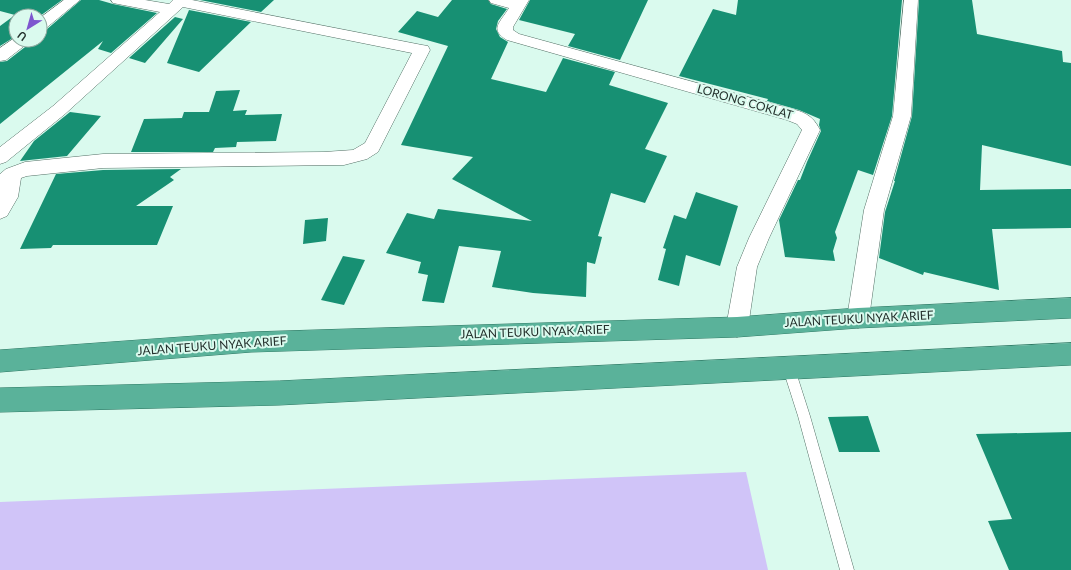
<svg xmlns="http://www.w3.org/2000/svg" width="1071" height="570" font-family="Lato,sans-serif">
<rect width="100%" height="100%" fill="#dafaee"/>
<!-- green -->
<path fill="#d0c4f8" d="M 746,472 L 768,570 L 0,570 L 0,502 Z"/>
<!-- building -->
<path fill="#179073" d="M 0,0 L 62,0 L 40,16 L 16,16 L 16,36 L 0,46 L 0,26 L 15,15 L 0,11 Z
M 81,0 L 99,0 L 113,4 L 157,13 L 111,53 L 98,49 L 103,41 L 0,124 L 0,62 L 7,61 L 29,44 L 31,40 L 40,40 L 40,32 L 46,30 Z
M 200,0 L 274,0 L 261,12 Z
M 452,0 L 488,0 L 491,4 L 507,9 L 498,21 L 496,29 L 500,37 L 508,42 L 491,79 L 546,92 L 563,58 L 615,72 L 609,85 L 668,103 L 645,149 L 667,156 L 645,203 L 611,193 L 598,236 L 602,237 L 595,264 L 587,262 L 586,297 L 533,293 L 492,287 L 501,251 L 459,246 L 444,303 L 422,301 L 428,275 L 418,273 L 421,262 L 386,253 L 407,213 L 434,219 L 438,209 L 532,221 L 452,179 L 473,157 L 401,145 L 448,46 L 398,32 L 417,11 L 438,17 Z
M 530,0 L 648,0 L 620,60 L 568,46 L 575,34 L 519,20 Z
M 738,0 L 902,0 L 892,116 L 873,175 L 858,170 L 835,232 L 837,238 L 833,251 L 835,261 L 785,257 L 779,220 L 798,180 L 800,180 L 807,162 L 821,131 L 819,125 L 820,119 L 799,110 L 767,101 L 768,99 L 679,76 L 713,9 L 736,15 Z
M 919,0 L 972,0 L 977,34 L 1062,51 L 1063,62 L 1071,63 L 1071,166 L 982,145 L 980,190 L 1071,189 L 1071,228 L 992,229 L 999,290 L 924,272 L 923,275 L 879,258 L 885,212 L 895,181 L 894,181 L 912,116 Z
M 189,10 L 251,22 L 199,72 L 167,63 Z
M 175,17 L 183,19 L 145,63 L 129,58 Z
M 240,90 L 233,111 L 247,110 L 245,115 L 282,114 L 276,141 L 237,142 L 236,147 L 215,148 L 213,152 L 131,152 L 144,119 L 182,118 L 184,112 L 209,112 L 216,91 Z
M 70,112 L 101,116 L 67,156 L 20,161 L 34,141 Z
M 181,169 L 170,177 L 174,180 L 136,206 L 173,206 L 157,245 L 53,245 L 51,248 L 20,249 L 56,174 L 103,170 Z
M 696,192 L 738,206 L 720,266 L 686,255 L 679,286 L 658,280 L 666,249 L 663,248 L 674,215 L 686,219 Z
M 328,218 L 326,241 L 303,244 L 305,220 Z
M 343,256 L 365,260 L 344,305 L 321,300 Z
M 868,416 L 880,452 L 839,452 L 828,417 Z
M 1071,432 L 1071,570 L 1009,570 L 988,521 L 1012,519 L 976,434 Z"/>
<g fill="none" stroke-linecap="round" stroke-linejoin="round">
<!-- service casing -->
<g stroke="#547066" stroke-width="1">
<path id="service" d="M 789,363 L 793,365 L 795,369 L 810,416 L 854,570 L 840,570 L 798,416 L 783,369 L 785,365 Z"/>
</g>
<!-- minor casing -->
<g stroke="#547066" stroke-width="1">
<path id="minor" d="M 64,0 L 80,0 L 45,29 L 40,31 L 40,18 Z
M 111,0 L 145,0 L 169,4 L 173,0 L 192,0 L 422,45 L 428,46 L 430,50 L 378,152 L 367,159 L 344,165 L 103,168 L 27,176 L 21,178 L 18,197 L 7,216 L 0,219 L 0,174 L 6,169 L 25,162 L 103,154 L 324,152 L 353,150 L 365,143 L 412,53 L 183,7 L 65,114 L 6,162 L 0,164 L 0,147 L 53,106 L 160,12 L 118,4 L 113,3 Z
M 489,0 L 529,0 L 513,27 L 513,30 L 519,34 L 799,111 C 810,115 815,120 820,130 L 769,238 L 757,267 L 748,327 L 745,334 L 737,337 L 729,334 L 726,327 L 737,267 L 749,238 L 802,130 L 797,124 L 787,120 L 507,40 C 489,29 500,23 509,8 L 491,3 Z
M 904,0 L 918,0 L 911,116 L 884,210 L 869,318 L 866,325 L 858,328 L 850,325 L 847,318 L 864,210 L 893,116 Z
M 16,37 L 16,40 L 30,40 L 28,43 L 6,60 L 0,61 L 0,48 Z"/>
</g>
<!-- trunk casing -->
<g stroke="#2d7863" stroke-width="1">
<path id="trunk" d="M 1071,298 L 1071,318 L 858,328 L 737,337 L 251,352 L 0,372 L 0,350 L 251,332 L 737,317 L 858,308 Z
M 1071,343 L 1071,365 L 279,405 L 0,412 L 0,388 L 279,381 Z"/>
</g>
<!-- service -->
<use href="#service" fill="#fff" fill-rule="evenodd"/>
<!-- minor -->
<use href="#minor" fill="#fff" fill-rule="evenodd"/>
<!-- trunk -->
<use href="#trunk" fill="#5ab29a" fill-rule="evenodd"/>
</g>
<g text-anchor="middle" stroke-width="4" stroke-linejoin="round" paint-order="stroke">
<!-- street labels -->
<g font-size="12" fill="#25312d" stroke="#dafaee">
<text transform="translate(745 102) rotate(16)" y="4">LORONG COKLAT</text>
<text transform="translate(859 319) rotate(-3)" y="4">JALAN TEUKU NYAK ARIEF</text>
<text transform="translate(535 332) rotate(-2)" y="4">JALAN TEUKU NYAK ARIEF</text>
<text transform="translate(212 346) rotate(-4)" y="4">JALAN TEUKU NYAK ARIEF</text>
</g>
</g>
<!-- north arrow -->
<g transform="translate(28 28) rotate(217)"><circle r="19" fill="#dafaee" stroke="#92aaa1"/>
<path d="M0-3L7 15L0 10L-7 15Z" fill="#7e56cf"/>
<text y="-6" font-size="11" font-weight="bold" text-anchor="middle" fill="#25312d">U</text>
</g>
</svg>
